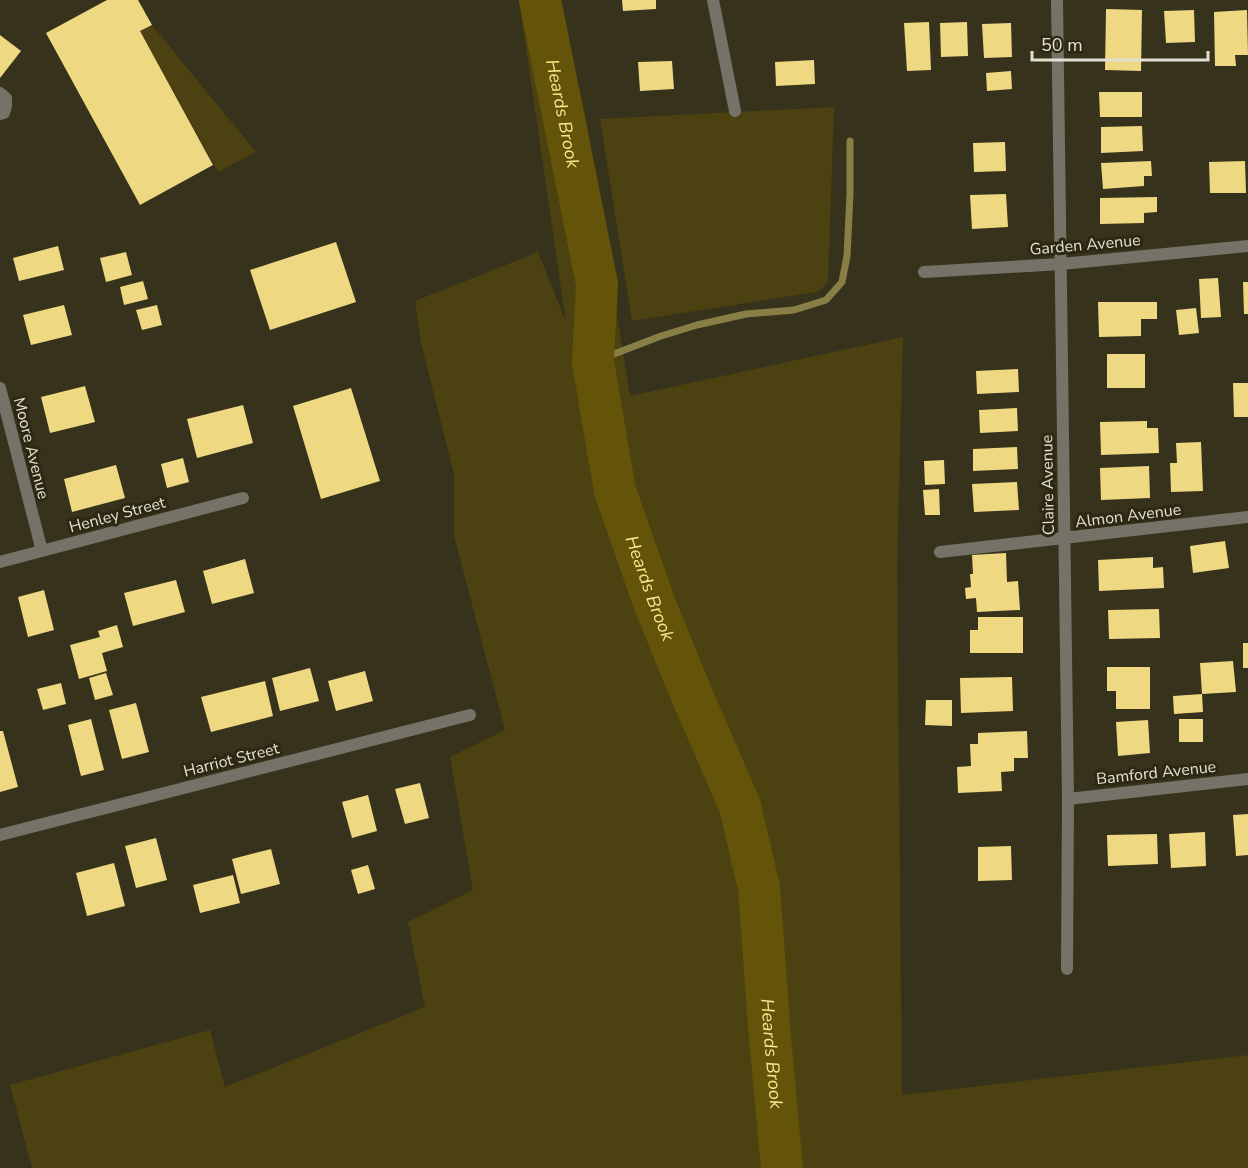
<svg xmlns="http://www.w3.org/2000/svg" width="1248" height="1168" font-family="'Nunito Sans',sans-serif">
<rect width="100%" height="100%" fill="#37321b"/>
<!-- green -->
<path fill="#4c4110" d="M 519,0 L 554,0 L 585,114 L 630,396 L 903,337 L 897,565 L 902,1095 L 1248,1055 L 1248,1168 L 32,1168 L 10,1085 L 210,1030 L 225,1087 L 425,1007 L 408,922 L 473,890 L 450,757 L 505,730 L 454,536 L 454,474 L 421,343 L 415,301 L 538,252 L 566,322 Z
M 152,25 L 256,152 L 218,172 L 140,31 Z
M 834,107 L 828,283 L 817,292 L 632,321 L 600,119 Z"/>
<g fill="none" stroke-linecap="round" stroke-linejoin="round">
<!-- stream -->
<path stroke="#897e46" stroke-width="7" d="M 593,362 L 661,336 L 697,325 L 746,314 L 794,310 L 826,300 L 842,282 L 847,256 L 850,194 L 850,141"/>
<!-- river -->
<path stroke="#635409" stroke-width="42" id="s1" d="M 540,0 L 597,284 L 593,362 L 615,491 L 655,605 L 693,698 L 740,806 L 759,888 L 770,1038 L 782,1168"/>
</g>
<!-- building -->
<path fill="#eed982" d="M 107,0 L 138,0 L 152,25 L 140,31 L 213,165 L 140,205 L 46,33 Z
M 622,0 L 656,0 L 656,9 L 623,11 Z
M 1106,9 L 1142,10 L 1141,71 L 1105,70 Z
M 1194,10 L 1195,42 L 1166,43 L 1164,11 Z
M 1247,10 L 1248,55 L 1235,55 L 1236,66 L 1215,66 L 1214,12 Z
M 929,22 L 931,70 L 907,71 L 904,23 Z
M 967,22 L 968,56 L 941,57 L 940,23 Z
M 1011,23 L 1012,57 L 984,58 L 982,24 Z
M 0,35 L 21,51 L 0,78 Z
M 814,60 L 815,84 L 776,86 L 775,62 Z
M 672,61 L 674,89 L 640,91 L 638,62 Z
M 1011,71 L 1012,89 L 987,91 L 986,73 Z
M 1099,92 L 1142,92 L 1142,117 L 1100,117 Z
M 1142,126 L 1143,151 L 1101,153 L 1101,127 Z
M 1005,142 L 1006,171 L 974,172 L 973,143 Z
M 1151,161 L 1152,176 L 1144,176 L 1144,186 L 1103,189 L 1101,163 Z
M 1245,161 L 1246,193 L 1210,193 L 1209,162 Z
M 1006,194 L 1008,227 L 972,229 L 970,195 Z
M 1157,197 L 1157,212 L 1144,213 L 1144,223 L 1100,224 L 1100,198 Z
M 336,242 L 356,302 L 270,330 L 250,270 Z
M 58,246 L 64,270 L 19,281 L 13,258 Z
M 126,252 L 132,275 L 106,282 L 100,258 Z
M 1218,278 L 1221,317 L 1201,318 L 1199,279 Z
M 143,281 L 148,299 L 124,305 L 120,287 Z
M 1243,282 L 1248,282 L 1248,314 L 1244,314 Z
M 1098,302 L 1157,302 L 1157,319 L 1141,319 L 1141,336 L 1099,337 Z
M 64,305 L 72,335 L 31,345 L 23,315 Z
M 157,305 L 162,325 L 142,330 L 136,310 Z
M 1196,308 L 1199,333 L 1179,335 L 1176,310 Z
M 1107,354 L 1145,354 L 1145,388 L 1107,388 Z
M 1018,369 L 1019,392 L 977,394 L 976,371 Z
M 1233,383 L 1248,383 L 1248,417 L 1234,417 Z
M 85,386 L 95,422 L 50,433 L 41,397 Z
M 351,388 L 380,481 L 321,499 L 293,406 Z
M 243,405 L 253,443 L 197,458 L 187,419 Z
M 1017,408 L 1018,431 L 980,433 L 979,410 Z
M 1147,421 L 1147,428 L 1158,428 L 1159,453 L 1101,455 L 1100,422 Z
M 1201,442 L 1203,491 L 1171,492 L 1170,463 L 1177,463 L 1176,443 Z
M 1017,447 L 1018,469 L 973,471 L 973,449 Z
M 183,458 L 189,482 L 167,488 L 161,464 Z
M 944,460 L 945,484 L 925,485 L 924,461 Z
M 116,465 L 125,498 L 72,512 L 64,479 Z
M 1149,466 L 1150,498 L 1101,500 L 1100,468 Z
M 1017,482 L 1019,510 L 974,512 L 972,484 Z
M 939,489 L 940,515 L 925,515 L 923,490 Z
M 1225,541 L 1229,568 L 1193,573 L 1190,546 Z
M 1006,553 L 1007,582 L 1018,581 L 1020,610 L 977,612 L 976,598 L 966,599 L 965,588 L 971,587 L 970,574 L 973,574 L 972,555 Z
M 1153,557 L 1153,568 L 1163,567 L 1164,588 L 1099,591 L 1098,560 Z
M 245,559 L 254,593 L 212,604 L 203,571 Z
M 176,580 L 185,612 L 133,626 L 124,593 Z
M 44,590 L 54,630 L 28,637 L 18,597 Z
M 1159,609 L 1160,638 L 1109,639 L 1108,610 Z
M 978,617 L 1023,617 L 1023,653 L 970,653 L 970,630 L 978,630 Z
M 117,625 L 123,647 L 102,653 L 107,671 L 79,679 L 70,645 L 100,637 L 98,631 Z
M 1243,643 L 1248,643 L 1248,668 L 1243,668 Z
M 1233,661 L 1236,692 L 1202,694 L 1200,663 Z
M 1107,667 L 1150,667 L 1150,709 L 1116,709 L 1116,691 L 1107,691 Z
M 310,668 L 319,701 L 280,711 L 272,678 Z
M 365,671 L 373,701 L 336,711 L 328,681 Z
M 106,673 L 113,695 L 95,700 L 89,678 Z
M 1012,677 L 1013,711 L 961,713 L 960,678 Z
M 265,681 L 273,716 L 211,732 L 201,697 Z
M 61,683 L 66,704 L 43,710 L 37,689 Z
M 1202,694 L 1203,712 L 1174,714 L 1173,696 Z
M 926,700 L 952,700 L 952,726 L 925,725 Z
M 136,703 L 149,752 L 122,759 L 109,710 Z
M 91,719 L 104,770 L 81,776 L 68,725 Z
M 1179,719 L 1203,719 L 1203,742 L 1179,742 Z
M 1148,720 L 1150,753 L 1118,756 L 1116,722 Z
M 0,731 L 3,731 L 18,787 L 0,792 Z
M 1027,731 L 1028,758 L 1014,758 L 1014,771 L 1001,772 L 1002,791 L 958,793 L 957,767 L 971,766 L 970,744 L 978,744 L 978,733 Z
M 420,783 L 429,818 L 405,824 L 395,789 Z
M 368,795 L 377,831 L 352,838 L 342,802 Z
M 1248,814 L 1248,855 L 1236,856 L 1233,815 Z
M 1205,832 L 1206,866 L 1171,868 L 1169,834 Z
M 1157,834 L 1158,864 L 1108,866 L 1107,835 Z
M 156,838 L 167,880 L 136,888 L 125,846 Z
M 1011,846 L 1012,880 L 978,881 L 978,847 Z
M 271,849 L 280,884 L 241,894 L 232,859 Z
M 114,863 L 125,906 L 87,916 L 76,873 Z
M 368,865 L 375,889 L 358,894 L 351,870 Z
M 233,875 L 240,903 L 200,913 L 193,885 Z"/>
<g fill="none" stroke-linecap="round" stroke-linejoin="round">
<!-- service -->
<path stroke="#757368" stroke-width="12" d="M 0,93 L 6,98 L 6,106 L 4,113 L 0,114"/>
<!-- minor -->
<path stroke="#757368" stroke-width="12" d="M 713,0 L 735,111
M 1057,0 L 1068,799 L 1067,969
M 924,272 L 1061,264 L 1248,246
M 0,388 L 42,551
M 940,552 L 1248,517
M 0,562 L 243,498
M 1068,799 L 1248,779
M 0,835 L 470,715"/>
</g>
<g text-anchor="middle" stroke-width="6" stroke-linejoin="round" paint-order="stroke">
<!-- street labels -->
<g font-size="16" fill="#e3e0d3" stroke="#2d2812">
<text transform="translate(1085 244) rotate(-5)" y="6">Garden Avenue</text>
<text transform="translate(32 448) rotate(76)" y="6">Moore Avenue</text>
<text transform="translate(1047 485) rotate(-91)" y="6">Claire Avenue</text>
<text transform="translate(117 514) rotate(-15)" y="6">Henley Street</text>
<text transform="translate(1128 515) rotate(-7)" y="6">Almon Avenue</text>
<text transform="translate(231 759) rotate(-14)" y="6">Harriot Street</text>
<text transform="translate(1156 772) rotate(-6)" y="6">Bamford Avenue</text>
</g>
<!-- water labels -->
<g font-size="18" font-style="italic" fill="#fae58c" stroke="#2d2812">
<text dy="6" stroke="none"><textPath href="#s1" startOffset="116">Heards Brook</textPath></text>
<text dy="6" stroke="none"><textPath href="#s1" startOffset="602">Heards Brook</textPath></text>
<text dy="6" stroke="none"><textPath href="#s1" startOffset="1088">Heards Brook</textPath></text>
</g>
</g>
<!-- scale -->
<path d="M1032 51v9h176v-9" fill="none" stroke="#e3e0d3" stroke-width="3"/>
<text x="1041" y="51" font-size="18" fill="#e3e0d3" stroke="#2d2812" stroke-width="4.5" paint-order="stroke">50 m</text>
</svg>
